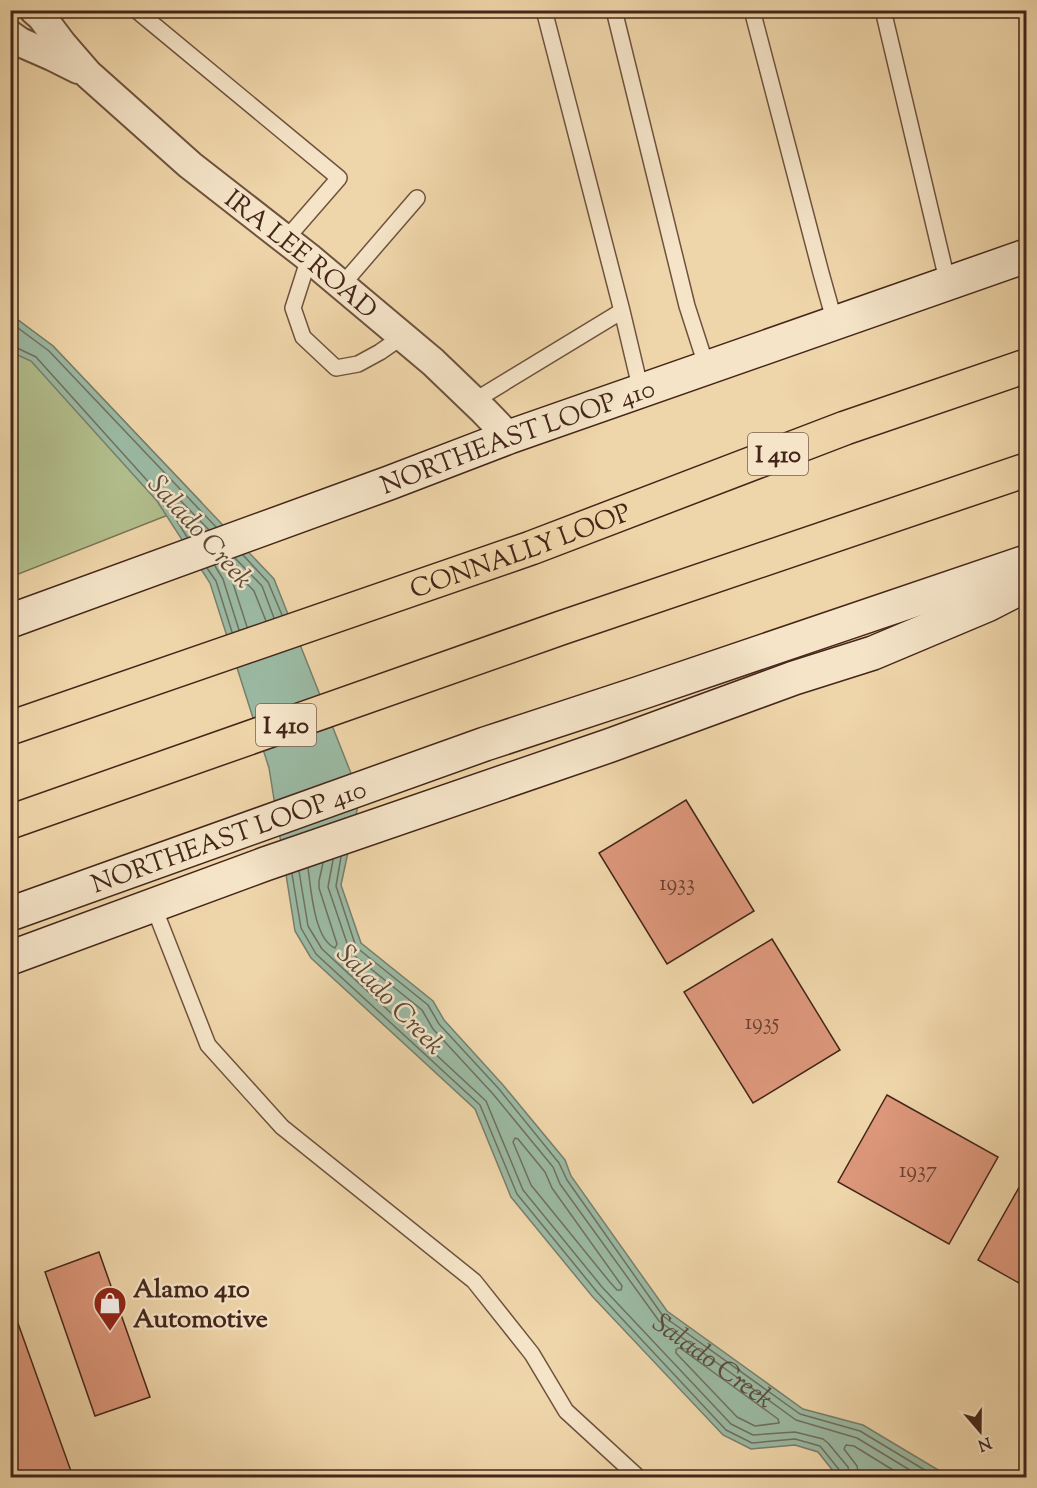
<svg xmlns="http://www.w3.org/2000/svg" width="1037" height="1488" font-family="'Sorts Mill Goudy',serif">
<rect width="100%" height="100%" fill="#efd6aa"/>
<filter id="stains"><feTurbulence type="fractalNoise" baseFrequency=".00333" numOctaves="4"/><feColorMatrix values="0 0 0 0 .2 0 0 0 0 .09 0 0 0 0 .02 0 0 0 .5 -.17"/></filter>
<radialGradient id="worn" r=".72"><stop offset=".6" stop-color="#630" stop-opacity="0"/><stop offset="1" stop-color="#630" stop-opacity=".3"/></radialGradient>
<!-- green -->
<path fill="#b2bf8d" stroke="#7b7254" stroke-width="1.5" d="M 10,314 L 53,346 L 201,502 L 11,577 Z"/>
<!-- water -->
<path fill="#9bbaa4" stroke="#787f6d" stroke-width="1.5" d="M 10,314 L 53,346 L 274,579 L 360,796 L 341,885 L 361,943 L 433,1001 L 444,1020 L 503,1085 L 565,1160 L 571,1176 L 667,1311 L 803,1409 L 863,1425 L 950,1477 L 838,1477 L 818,1452 L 795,1445 L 751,1449 L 723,1435 L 592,1296 L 511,1197 L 475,1109 L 311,958 L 295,931 L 269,768 L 210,583 L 157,501 L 31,361 L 11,352 Z"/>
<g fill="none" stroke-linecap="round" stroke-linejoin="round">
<!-- shore -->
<g stroke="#70705f" stroke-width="1.5">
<path d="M 10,322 L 49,351 L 216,527"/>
<path d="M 10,347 L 15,347 L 36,357 L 162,497 L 187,537"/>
<path d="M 195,535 L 172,500 L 174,496 L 177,497 L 209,530"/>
<path d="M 243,555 L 268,582 L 282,615"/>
<path d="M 235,558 L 262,586 L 274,618"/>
<path d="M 215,566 L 223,579 L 239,630"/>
<path d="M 207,568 L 216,581 L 232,632"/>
<path d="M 247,627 L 230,574 L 232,571 L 235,571 L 254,591 L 266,621"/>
<path d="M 341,857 L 336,886 L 356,947 L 428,1005 L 439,1024 L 499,1089 L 559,1163 L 567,1180 L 663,1316 L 800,1414 L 860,1431 L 938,1478"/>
<path id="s1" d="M 333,860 L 328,887 L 350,952 L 422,1010 L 433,1029 L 493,1094 L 553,1167 L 560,1184 L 659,1321 L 796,1420 L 857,1438 L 923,1478"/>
<path d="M 308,868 C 311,889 314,939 335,948 L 337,944 L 319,888 L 319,881 L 323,863"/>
<path d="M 299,871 L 308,926 L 322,949 L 486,1101 L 523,1190 L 602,1287 L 731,1424 L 753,1435 L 795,1432 L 823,1439 L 828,1443 L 848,1467 L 850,1478"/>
<path d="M 292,874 L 301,928 L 316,954 L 480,1105 L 517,1194 L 597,1292 L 726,1430 L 752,1443 L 795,1439 L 820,1446 L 841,1472 L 843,1478"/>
<path d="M 515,1138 L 518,1139 L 545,1172 L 552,1188 L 622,1286 L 621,1290 L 617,1290 L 609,1281 L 531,1185 L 513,1142 Z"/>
<path d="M 678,1348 L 680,1348 L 778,1419 L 779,1423 L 755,1426 L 737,1417 L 676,1353 L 676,1350 Z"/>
<path d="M 859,1478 L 857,1466 L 844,1449 L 846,1445 L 854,1446 L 906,1478"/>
</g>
</g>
<!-- building -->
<path fill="#dd977b" stroke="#44261a" stroke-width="1.5" d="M 686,800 L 754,911 L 667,964 L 599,853 Z
M 772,939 L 840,1050 L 753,1103 L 684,992 Z
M 887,1095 L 998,1157 L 949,1244 L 838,1182 Z
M 1026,1175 L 1026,1287 L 978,1260 Z
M 99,1252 L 150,1397 L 95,1416 L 45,1272 Z
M 10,1301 L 72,1474 L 63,1478 L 10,1478 Z"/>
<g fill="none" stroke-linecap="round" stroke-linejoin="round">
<!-- lane casing -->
<g stroke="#6f523e" stroke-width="18">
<path id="lane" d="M 136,10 L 339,178 L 286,239
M 544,10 L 622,311
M 614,10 L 687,306 L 707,368
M 752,10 L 821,273 L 835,323
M 883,10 L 948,284
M 309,258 L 293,308 L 303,337 L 336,368 L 358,364 L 380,352 L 403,336
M 342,285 L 417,198
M 474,401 L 622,311 L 641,391
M 153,905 L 208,1045 L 282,1127 L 474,1281 L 532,1354 L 566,1411 L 639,1478"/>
</g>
<!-- street casing -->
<g stroke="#6f523e" stroke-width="32">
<g id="street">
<path id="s2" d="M 34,10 L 41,16 L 62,44 L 88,74 L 190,165 L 308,257 L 433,362 L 484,411 L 509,437"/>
<path d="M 10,35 L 20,42 L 52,56 L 78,69"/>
</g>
</g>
<!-- secondary casing -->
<g stroke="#44261a" stroke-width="36">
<g id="secondary">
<path id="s3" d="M 10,621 L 389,483 L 509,437 L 1026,256"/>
<path id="s4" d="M 10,914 L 485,744 L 640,693 L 1026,562"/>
<path d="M 10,958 L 265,864 L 611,745 L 794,678 L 873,653 L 987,605 L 1026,585"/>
</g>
</g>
<!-- highway casing -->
<g stroke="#44261a" stroke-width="36">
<g id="highway">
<path id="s5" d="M 10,728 L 531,548 L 845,428 L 1026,366"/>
<path d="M 10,822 L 561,628 L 1026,470"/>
</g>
</g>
<!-- lane -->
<use href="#lane" stroke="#f5e4c8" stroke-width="15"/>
<!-- street -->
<use href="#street" stroke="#f5e4c8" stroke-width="28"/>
<!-- secondary -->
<use href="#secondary" stroke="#f5e4c8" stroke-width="33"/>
<!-- highway -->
<use href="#highway" stroke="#efd6aa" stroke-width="33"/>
</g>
<!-- icons -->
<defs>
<g id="shop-pin" transform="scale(1.725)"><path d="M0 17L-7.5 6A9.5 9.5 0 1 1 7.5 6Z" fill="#8f2418" stroke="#f5e4c8"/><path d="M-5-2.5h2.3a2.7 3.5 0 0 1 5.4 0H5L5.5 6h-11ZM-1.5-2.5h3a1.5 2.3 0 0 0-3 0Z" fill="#fff"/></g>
</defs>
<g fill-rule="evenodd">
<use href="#shop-pin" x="110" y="1303"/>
</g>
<g text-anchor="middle" stroke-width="5" stroke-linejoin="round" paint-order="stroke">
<!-- number labels -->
<g font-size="22" fill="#6a4232">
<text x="677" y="890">1933</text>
<text x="762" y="1029">1935</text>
<text x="918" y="1177">1937</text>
</g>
<!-- shield labels -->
<g fill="#f5e4c8" stroke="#795f4e" stroke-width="1.5">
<rect x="748" y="433" width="60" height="42" rx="4.5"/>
<rect x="256" y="704" width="60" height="42" rx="4.5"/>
</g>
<g font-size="24" font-weight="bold" fill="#44261a">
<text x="778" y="462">I 410</text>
<text x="286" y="733">I 410</text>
</g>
<!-- street labels -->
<g font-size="26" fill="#44261a" stroke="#f5e4c8">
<text dy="9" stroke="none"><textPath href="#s2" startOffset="363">IRA LEE ROAD</textPath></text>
<text dy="9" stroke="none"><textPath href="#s3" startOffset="540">NORTHEAST LOOP 410</textPath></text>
<text dy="9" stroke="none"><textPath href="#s5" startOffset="540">CONNALLY LOOP</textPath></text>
<text dy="9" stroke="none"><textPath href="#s4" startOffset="232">NORTHEAST LOOP 410</textPath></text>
</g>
<!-- poi labels -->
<g font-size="26" font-weight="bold" fill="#44261a" stroke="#f5e4c8" text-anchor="start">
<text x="133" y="1297">Alamo 410<tspan x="133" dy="30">Automotive</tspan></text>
</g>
<!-- water labels -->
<g font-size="27" font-style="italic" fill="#5a4b3c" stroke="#f5e4c8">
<text transform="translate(201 531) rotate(48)" y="9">Salado Creek</text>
<text transform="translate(391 999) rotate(46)" y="9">Salado Creek</text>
<text dy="9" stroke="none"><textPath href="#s1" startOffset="648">Salado Creek</textPath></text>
</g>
</g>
<!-- margin -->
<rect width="1037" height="1488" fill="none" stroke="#efd6aa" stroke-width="36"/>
<rect x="12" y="12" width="1013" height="1464" fill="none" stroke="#44261a" stroke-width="3"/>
<rect x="18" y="18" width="1001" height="1452" fill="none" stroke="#44261a" stroke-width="1.5"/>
<!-- north arrow -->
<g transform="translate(980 1431) rotate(160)" stroke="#f5e4c8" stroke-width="4.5" paint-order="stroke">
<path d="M0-4.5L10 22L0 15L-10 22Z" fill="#44261a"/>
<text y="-9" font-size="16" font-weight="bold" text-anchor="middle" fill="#44261a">N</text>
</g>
<rect width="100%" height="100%" filter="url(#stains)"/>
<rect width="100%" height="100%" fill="url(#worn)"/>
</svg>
